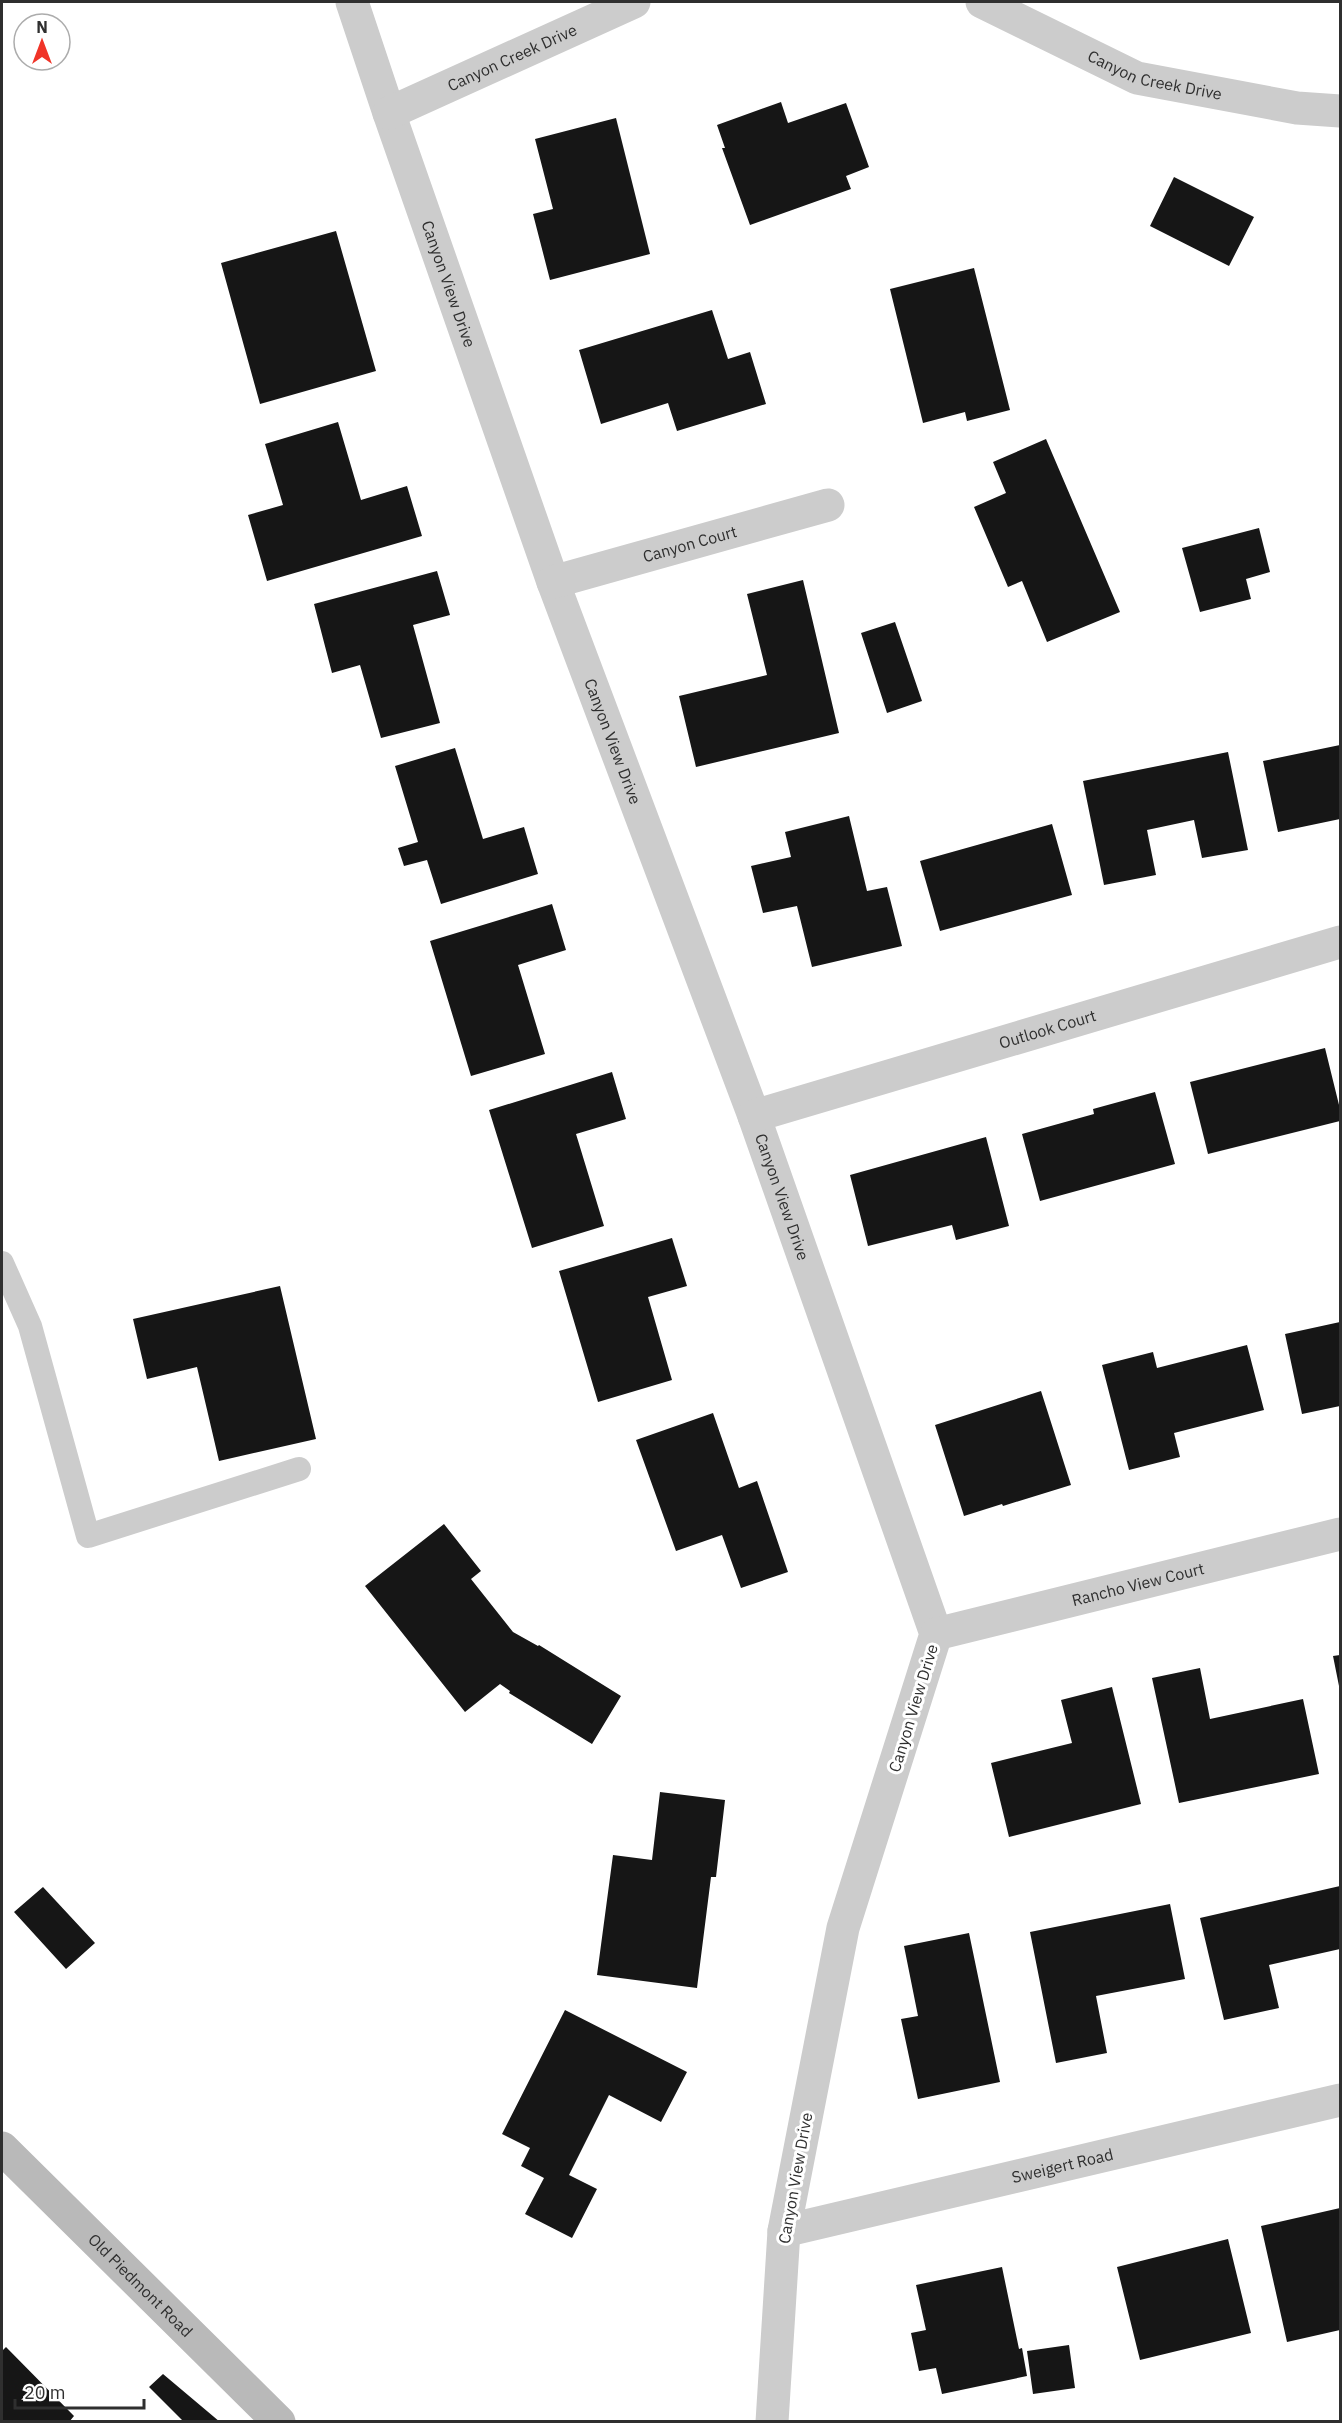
<svg xmlns="http://www.w3.org/2000/svg" width="1342" height="2423" font-family="'IBM Plex Sans',sans-serif">
<rect width="100%" height="100%" fill="#fff"/>
<!-- building -->
<path fill="#161616" d="M 781,102 L 788,123 L 846,103 L 869,167 L 846,176 L 851,189 L 750,225 L 722,148 L 725,148 L 717,125 Z
M 616,118 L 650,254 L 550,280 L 533,214 L 553,209 L 535,139 Z
M 1174,177 L 1254,217 L 1229,266 L 1150,226 Z
M 336,231 L 376,371 L 260,404 L 221,263 Z
M 974,268 L 1010,410 L 967,421 L 965,412 L 923,423 L 890,289 Z
M 712,310 L 728,359 L 750,352 L 766,404 L 677,431 L 668,403 L 601,424 L 579,350 Z
M 338,422 L 361,500 L 407,486 L 422,536 L 267,581 L 248,515 L 283,505 L 265,444 Z
M 1046,439 L 1120,612 L 1047,642 L 1022,581 L 1008,587 L 974,507 L 1006,493 L 993,462 Z
M 1259,528 L 1270,572 L 1246,579 L 1251,599 L 1200,612 L 1182,548 Z
M 437,571 L 450,615 L 413,625 L 440,723 L 381,738 L 360,665 L 332,673 L 314,604 Z
M 803,580 L 839,733 L 696,767 L 679,696 L 767,675 L 747,594 Z
M 895,622 L 922,701 L 887,713 L 861,633 Z
M 1340,745 L 1340,819 L 1278,832 L 1263,761 Z
M 455,748 L 483,839 L 524,827 L 538,874 L 441,904 L 427,860 L 404,866 L 398,848 L 418,842 L 395,766 Z
M 1228,752 L 1248,850 L 1202,858 L 1194,820 L 1147,830 L 1156,875 L 1104,885 L 1083,781 Z
M 849,816 L 867,891 L 887,887 L 902,946 L 812,967 L 797,906 L 763,913 L 751,866 L 791,857 L 785,832 Z
M 1052,824 L 1072,895 L 940,931 L 920,861 Z
M 552,904 L 566,950 L 518,965 L 545,1054 L 471,1076 L 430,941 Z
M 1325,1048 L 1340,1109 L 1340,1121 L 1208,1154 L 1190,1082 Z
M 612,1072 L 626,1119 L 576,1134 L 604,1226 L 532,1248 L 489,1110 Z
M 1155,1092 L 1175,1164 L 1040,1201 L 1022,1134 L 1094,1114 L 1093,1109 Z
M 986,1137 L 1009,1226 L 956,1240 L 952,1225 L 868,1246 L 850,1175 Z
M 672,1238 L 687,1286 L 648,1297 L 672,1380 L 598,1402 L 559,1271 Z
M 280,1286 L 316,1439 L 219,1461 L 197,1367 L 147,1379 L 133,1319 Z
M 1340,1322 L 1340,1406 L 1302,1414 L 1285,1334 Z
M 1247,1345 L 1264,1410 L 1174,1433 L 1180,1457 L 1129,1470 L 1102,1365 L 1153,1352 L 1157,1368 Z
M 1041,1391 L 1071,1485 L 1003,1506 L 1002,1504 L 964,1516 L 935,1425 Z
M 713,1413 L 739,1488 L 757,1481 L 788,1572 L 741,1588 L 722,1535 L 676,1551 L 636,1440 Z
M 444,1524 L 481,1571 L 471,1579 L 513,1632 L 538,1646 L 539,1645 L 621,1696 L 592,1744 L 509,1693 L 510,1691 L 500,1684 L 465,1712 L 365,1586 Z
M 1340,1655 L 1340,1686 L 1339,1686 L 1333,1656 Z
M 1200,1668 L 1210,1719 L 1303,1699 L 1319,1774 L 1179,1803 L 1152,1678 Z
M 1112,1687 L 1141,1804 L 1009,1837 L 991,1763 L 1072,1743 L 1061,1700 Z
M 660,1792 L 725,1800 L 716,1877 L 711,1877 L 697,1988 L 597,1975 L 613,1855 L 652,1860 Z
M 1340,1886 L 1340,1949 L 1269,1965 L 1279,2008 L 1224,2020 L 1200,1918 Z
M 43,1887 L 95,1943 L 66,1969 L 14,1912 Z
M 1170,1904 L 1185,1979 L 1096,1996 L 1107,2053 L 1056,2063 L 1030,1932 Z
M 969,1933 L 1000,2082 L 918,2099 L 901,2019 L 918,2016 L 904,1946 Z
M 565,2010 L 687,2072 L 661,2122 L 609,2095 L 569,2175 L 597,2189 L 572,2238 L 525,2214 L 544,2178 L 521,2166 L 530,2148 L 502,2134 Z
M 1340,2208 L 1340,2330 L 1287,2342 L 1261,2226 Z
M 1228,2239 L 1251,2333 L 1140,2360 L 1117,2267 Z
M 1002,2267 L 1019,2349 L 1022,2348 L 1027,2376 L 942,2394 L 936,2368 L 919,2371 L 911,2333 L 926,2330 L 916,2285 Z
M 1069,2345 L 1075,2388 L 1033,2394 L 1027,2351 Z
M 6,2347 L 74,2416 L 69,2422 L 2,2422 L 2,2351 Z
M 163,2374 L 220,2422 L 184,2422 L 149,2387 Z"/>
<g fill="none" stroke-linecap="round" stroke-linejoin="round">
<!-- lane -->
<path stroke="#ccc" stroke-width="24" d="M 2,1263 L 30,1326 L 88,1536 L 299,1469"/>
<!-- street -->
<g stroke="#ccc" stroke-width="33">
<path id="s1" d="M 352,2 L 389,113 L 553,582 L 754,1116 L 936,1634 L 843,1928 L 784,2231 L 772,2422"/>
<path id="s2" d="M 982,2 L 1137,78 L 1297,108 L 1340,111"/>
<path id="s3" d="M 389,113 L 634,2"/>
<path id="s4" d="M 553,582 L 828,505"/>
<path id="s5" d="M 754,1116 L 1340,942"/>
<path id="s6" d="M 936,1634 L 1340,1534"/>
<path id="s7" d="M 784,2231 L 1340,2100"/>
</g>
<!-- secondary -->
<path stroke="#b9b9b9" stroke-width="33" id="s8" d="M 2,2148 L 279,2422"/>
</g>
<g text-anchor="middle" stroke-width="6" stroke-linejoin="round" paint-order="stroke">
<!-- street labels -->
<g font-size="16" fill="#2f2f2f" stroke="#fff">
<text dy="6" stroke="none"><textPath href="#s3" startOffset="135">Canyon Creek Drive</textPath></text>
<text dy="6" stroke="none"><textPath href="#s2" startOffset="189">Canyon Creek Drive</textPath></text>
<text dy="6" stroke="none"><textPath href="#s1" startOffset="298">Canyon View Drive</textPath></text>
<text dy="6" stroke="none"><textPath href="#s4" startOffset="142">Canyon Court</textPath></text>
<text dy="6" stroke="none"><textPath href="#s1" startOffset="784">Canyon View Drive</textPath></text>
<text dy="6" stroke="none"><textPath href="#s5" startOffset="306">Outlook Court</textPath></text>
<text dy="6" stroke="none"><textPath href="#s1" startOffset="1270">Canyon View Drive</textPath></text>
<text dy="6" stroke="none"><textPath href="#s6" startOffset="208">Rancho View Court</textPath></text>
<text transform="translate(913 1708) rotate(-73)" y="6">Canyon View Drive</text>
<text dy="6" stroke="none"><textPath href="#s7" startOffset="286">Sweigert Road</textPath></text>
<text transform="translate(795 2178) rotate(-80)" y="6">Canyon View Drive</text>
<text dy="6" stroke="none"><textPath href="#s8" startOffset="195">Old Piedmont Road</textPath></text>
</g>
</g>
<!-- border -->
<rect width="1342" height="2423" fill="none" stroke="#2f2f2f" stroke-width="6"/>
<!-- north arrow -->
<g transform="translate(42 42)"><circle r="28" fill="#ffffff" stroke="#acacac" stroke-width="1.5"/>
<path d="M0-4.5L10 22L0 15L-10 22Z" fill="#f03428"/>
<text y="-9" font-size="16" font-weight="bold" text-anchor="middle" fill="#2f2f2f">N</text>
</g>
<!-- scale -->
<path d="M15 2399v9h129v-9" fill="none" stroke="#2f2f2f" stroke-width="3"/>
<text x="24" y="2399" font-size="18" fill="#2f2f2f" stroke="#ffffff" stroke-width="4.5" paint-order="stroke">20 m</text>
</svg>
